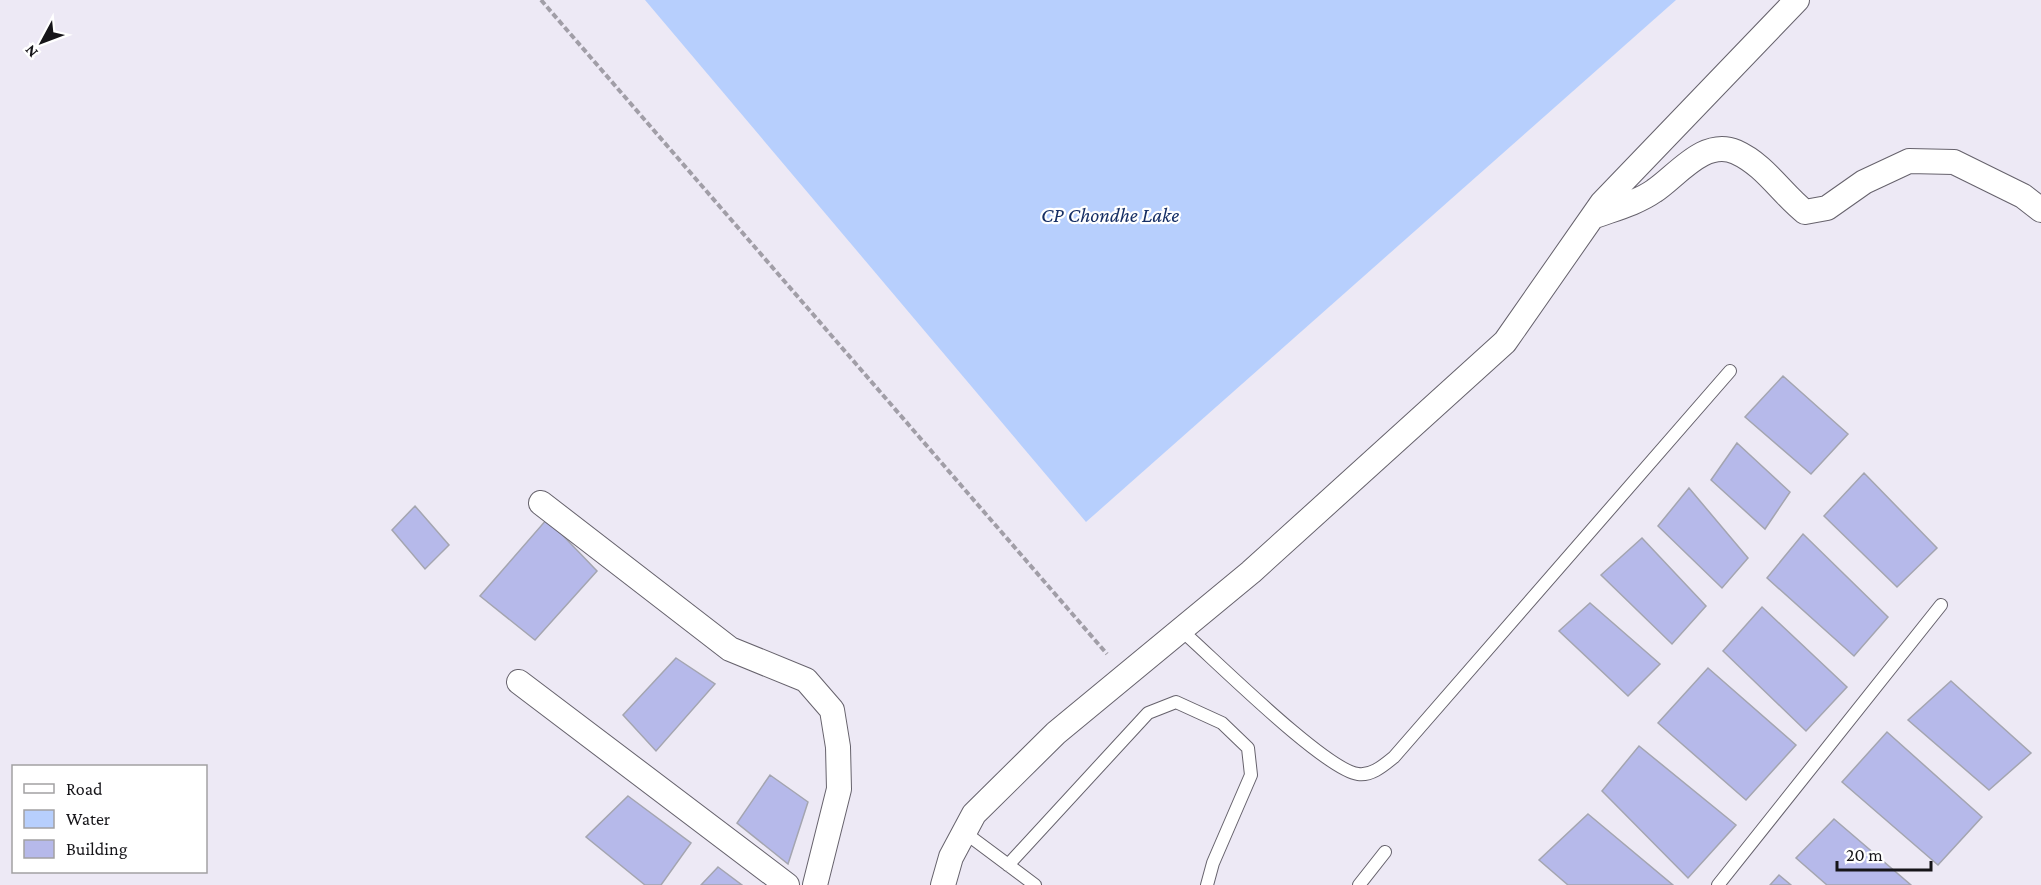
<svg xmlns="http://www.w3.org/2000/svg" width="2041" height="885" font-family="'Crimson Pro',serif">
<rect width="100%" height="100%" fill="#ede9f5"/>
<!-- water -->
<path fill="#b7cffd" d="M 645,0 L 1676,0 L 1086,522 Z"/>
<!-- building -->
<path fill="#b6b9ea" stroke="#a4a5b0" stroke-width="1.5" d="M 1783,376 L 1848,434 L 1811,474 L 1745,417 Z
M 1737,443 L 1790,492 L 1765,529 L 1711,480 Z
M 1864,473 L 1937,548 L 1897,587 L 1824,516 Z
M 1689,488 L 1748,558 L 1722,588 L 1658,526 Z
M 415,506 L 449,545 L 425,569 L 392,530 Z
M 547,519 L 597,571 L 535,640 L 480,596 Z
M 1803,534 L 1888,617 L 1854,656 L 1767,578 Z
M 1642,538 L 1706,606 L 1672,644 L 1601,575 Z
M 1590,603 L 1660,664 L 1628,696 L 1559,631 Z
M 1762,607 L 1847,687 L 1806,731 L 1723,651 Z
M 676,658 L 715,684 L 656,751 L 623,715 Z
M 1708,668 L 1796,745 L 1746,800 L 1658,723 Z
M 1951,681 L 2031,753 L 1989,790 L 1908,720 Z
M 1887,732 L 1982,817 L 1938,865 L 1842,782 Z
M 1639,746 L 1736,825 L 1688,878 L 1602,791 Z
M 770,775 L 808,802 L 788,864 L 737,823 Z
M 628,796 L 691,843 L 661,885 L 645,885 L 586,837 Z
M 1588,814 L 1673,885 L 1568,885 L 1539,860 Z
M 1834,819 L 1911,885 L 1827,885 L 1796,858 Z
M 718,867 L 742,885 L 701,885 Z
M 1779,875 L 1791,885 L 1770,885 Z"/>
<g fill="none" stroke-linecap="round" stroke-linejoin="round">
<!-- service casing -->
<g stroke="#66626c" stroke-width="14">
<path id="service" d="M 1181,630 C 1212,657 1325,770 1358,774 C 1372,776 1384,765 1394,757 L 1730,371
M 964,832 L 1035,885
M 1008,865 L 1148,713 L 1176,702 L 1222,723 L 1248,748 L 1251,775 L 1213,863 L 1207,885
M 1359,885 L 1385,852
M 1718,885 L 1941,605"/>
</g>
<!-- minor casing -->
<g stroke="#66626c" stroke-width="26">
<path id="minor" d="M 1595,216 C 1614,209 1637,203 1654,191 C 1677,176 1704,138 1736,152 C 1765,165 1781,193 1805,212 L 1827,208 L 1864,182 L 1909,161 L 1954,162 L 2023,196 L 2041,210
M 541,503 L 730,649 L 806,680 L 832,710 L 838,747 L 839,789 L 815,885
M 519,682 L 787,885
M 943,885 L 951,857 L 974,814 L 1056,733 L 1251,572 L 1505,342 L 1602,203 L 1797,0"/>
</g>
<!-- path -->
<path stroke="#a19ea7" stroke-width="4" stroke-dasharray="6 3" stroke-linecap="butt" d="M 541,0 L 1107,654"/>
<!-- service -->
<use href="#service" stroke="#fff" stroke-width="12"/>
<!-- minor -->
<use href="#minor" stroke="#fff" stroke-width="24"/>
</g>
<g text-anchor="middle" stroke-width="4.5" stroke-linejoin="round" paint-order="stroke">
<!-- water labels -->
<g font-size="21" font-style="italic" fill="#162f65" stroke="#fff">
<text x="1110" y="222">CP Chondhe Lake</text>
</g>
</g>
<!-- legend -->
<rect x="12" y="765" width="195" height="108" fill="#ffffff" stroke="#a2a1a3" stroke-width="1.5"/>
<rect x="24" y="784" width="30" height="9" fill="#ffffff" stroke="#a2a1a3" stroke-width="1.5"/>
<text x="66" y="795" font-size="18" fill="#161519">Road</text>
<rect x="24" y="810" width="30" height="18" fill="#b7cffd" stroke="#a2a1a3" stroke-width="1.5"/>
<text x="66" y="825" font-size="18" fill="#161519">Water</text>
<rect x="24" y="840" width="30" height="18" fill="#b6b9ea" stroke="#a2a1a3" stroke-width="1.5"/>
<text x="66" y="855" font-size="18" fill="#161519">Building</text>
<!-- north arrow -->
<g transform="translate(42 42) rotate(229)" stroke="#ffffff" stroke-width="4.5" paint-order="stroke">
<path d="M0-4.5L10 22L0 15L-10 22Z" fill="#161519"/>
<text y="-9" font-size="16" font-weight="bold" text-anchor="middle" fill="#161519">N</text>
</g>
<!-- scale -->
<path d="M1837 861v9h94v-9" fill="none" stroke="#161519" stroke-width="3"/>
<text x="1846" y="861" font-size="18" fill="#161519" stroke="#ffffff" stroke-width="4.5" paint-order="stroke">20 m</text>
</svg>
